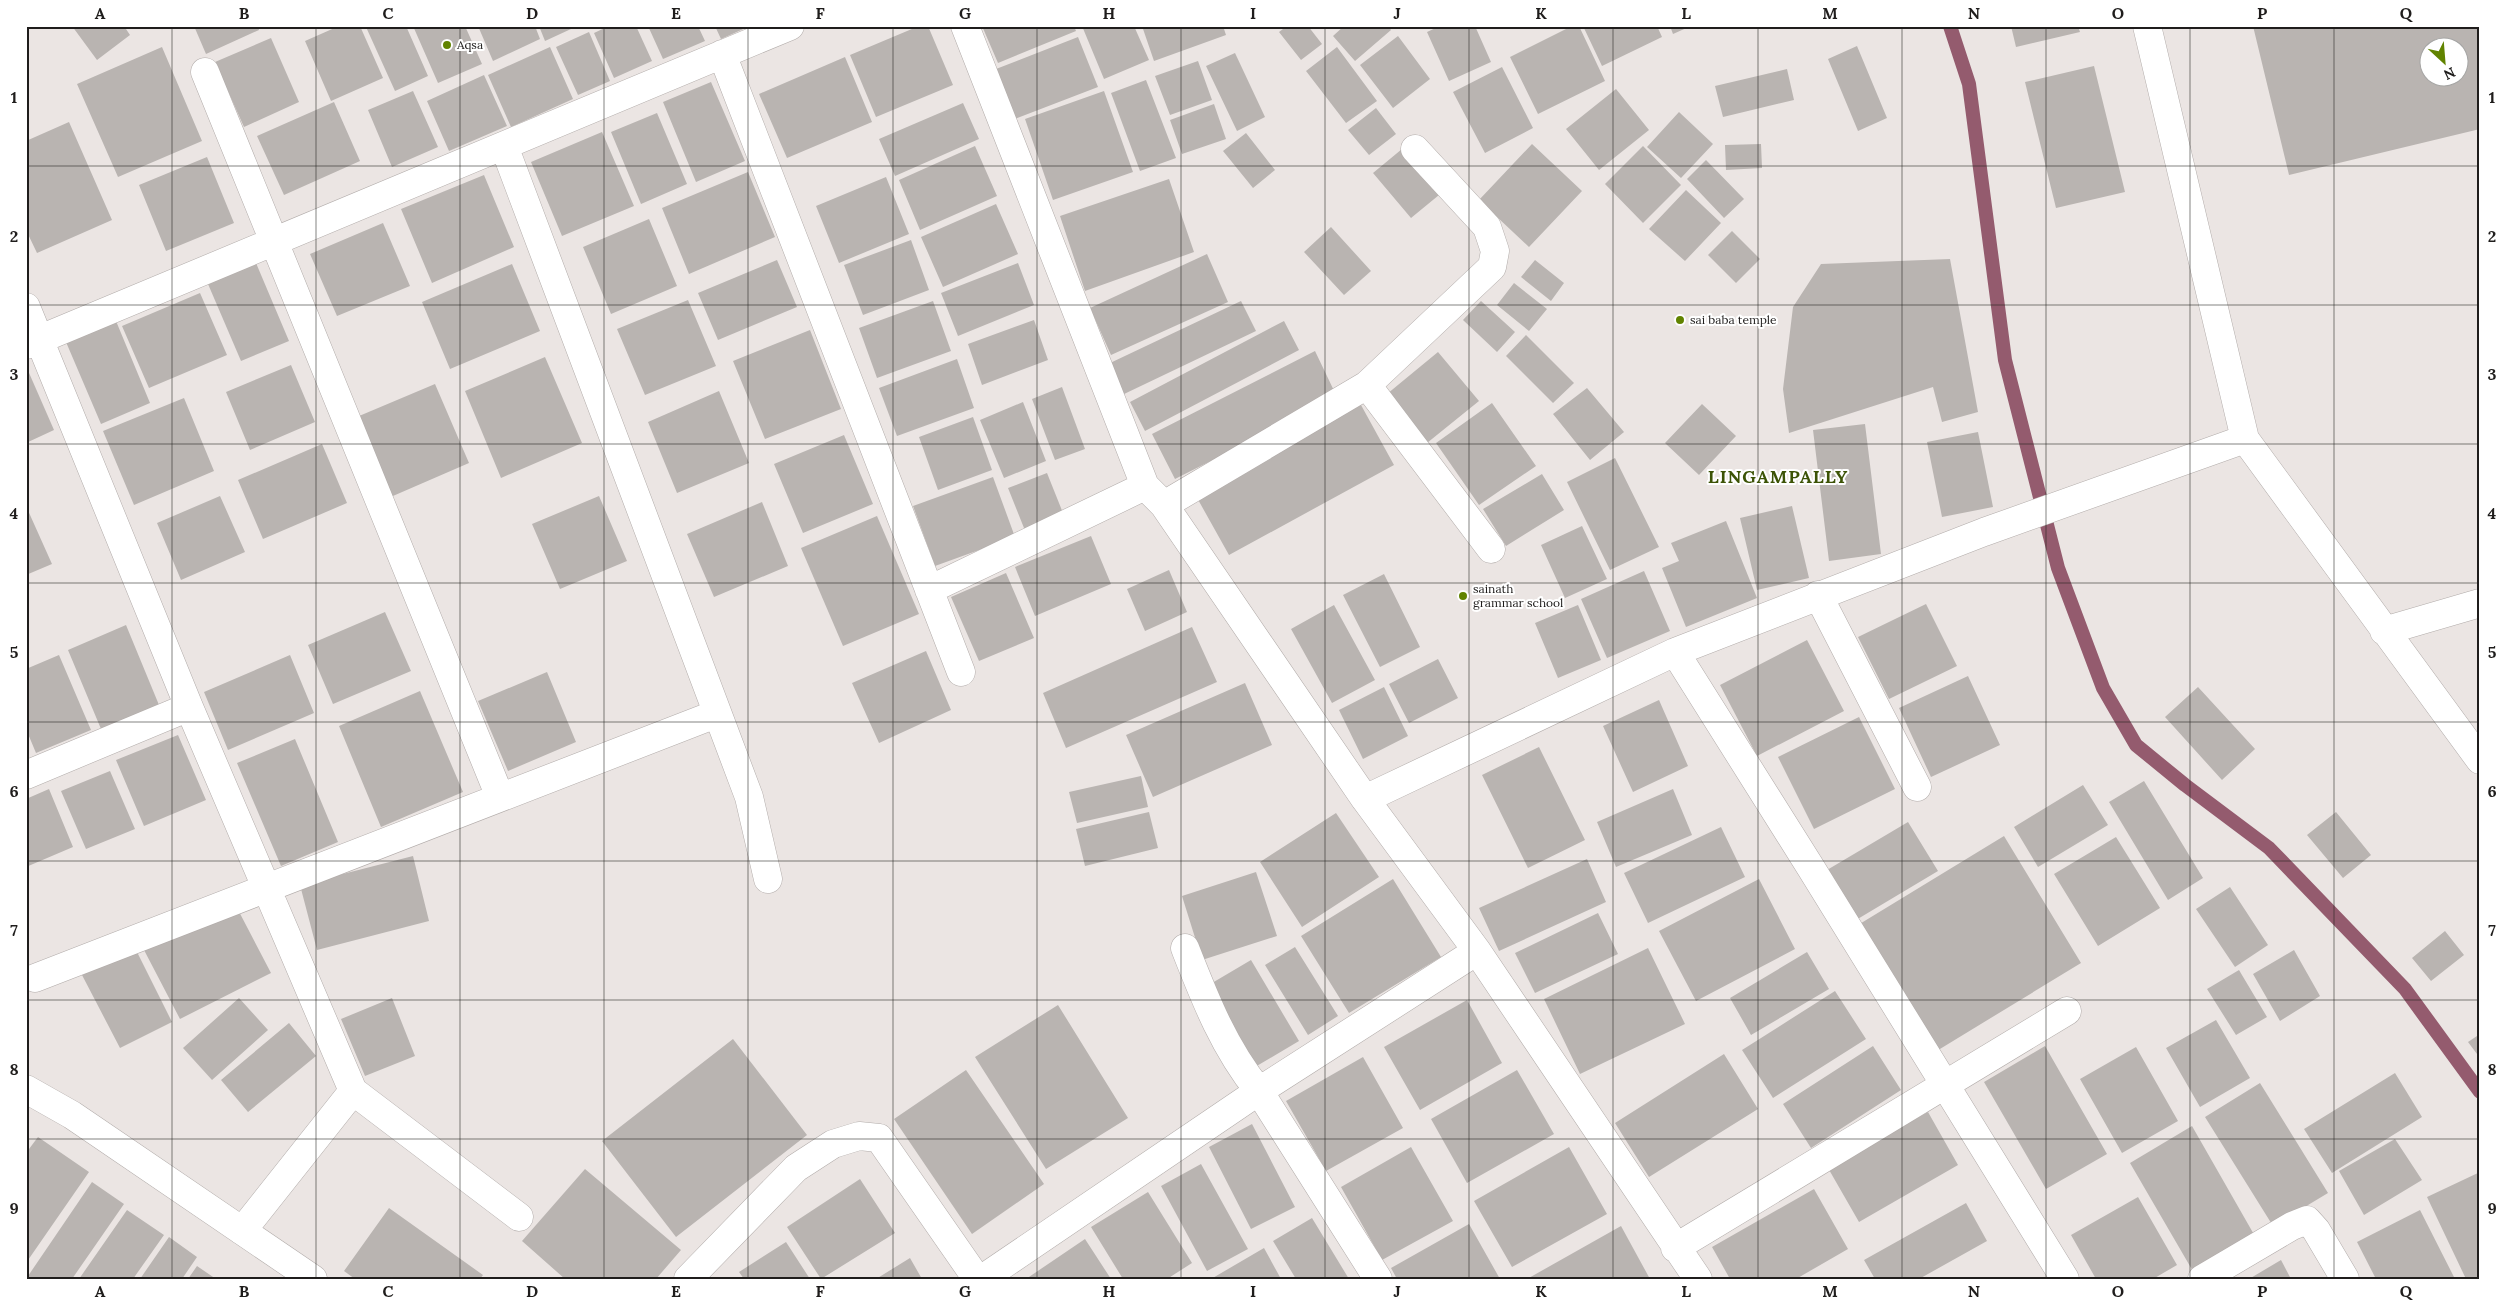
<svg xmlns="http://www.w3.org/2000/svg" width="2506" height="1305" font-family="Lora,serif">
<rect width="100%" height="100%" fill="#ebe5e3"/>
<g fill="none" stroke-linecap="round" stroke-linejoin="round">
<!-- stream -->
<path stroke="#945b6e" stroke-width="14" d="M 1950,26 L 1969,84 L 2005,360 L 2058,568 L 2103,688 L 2136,745 L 2185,785 L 2269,848 L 2405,989 L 2480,1092"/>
</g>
<!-- building -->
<path fill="#b9b4b1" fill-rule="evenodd" d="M 72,26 L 124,26 L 130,35 L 97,60 Z
M 194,26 L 258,26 L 259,30 L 206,54 Z
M 339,26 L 360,26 L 383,78 L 331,101 L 305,41 Z
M 406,26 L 428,76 L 395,91 L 366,27 Z
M 413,26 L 465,26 L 482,64 L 438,83 Z
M 478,26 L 535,26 L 540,39 L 493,61 Z
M 539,26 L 570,26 L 571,29 L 545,41 Z
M 609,26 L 636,26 L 652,61 L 614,78 L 594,33 Z
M 648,26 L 698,26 L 705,41 L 663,59 Z
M 715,26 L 750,26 L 721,39 Z
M 919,26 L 928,26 L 953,85 L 876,117 L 850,55 Z
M 982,26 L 1074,26 L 1076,31 L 998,63 Z
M 1082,26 L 1134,26 L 1149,60 L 1104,79 Z
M 1142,26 L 1223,26 L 1226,35 L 1154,61 Z
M 1287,26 L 1308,26 L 1322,44 L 1301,60 L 1279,32 Z
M 1344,26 L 1388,26 L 1391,30 L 1355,61 L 1333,36 Z
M 1440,26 L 1475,26 L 1491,62 L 1449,81 L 1427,32 Z
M 1572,26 L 1579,26 L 1605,81 L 1538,114 L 1510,57 Z
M 1583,26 L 1657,26 L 1662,37 L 1602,66 Z
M 1670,26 L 1691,26 L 1673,34 Z
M 2011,26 L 2078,26 L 2080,32 L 2016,47 Z
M 2253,26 L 2480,26 L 2480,129 L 2289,175 ZM 2428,48 L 2458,48 L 2458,78 L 2428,78 Z
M 589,32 L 610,81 L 578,95 L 556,47 Z
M 1398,36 L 1430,79 L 1393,108 L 1360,65 Z
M 1078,37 L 1098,87 L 1015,119 L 996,69 Z
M 271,38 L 299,102 L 244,127 L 215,62 Z
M 1857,46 L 1887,118 L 1858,131 L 1828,59 Z
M 162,47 L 202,141 L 118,177 L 77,84 Z
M 550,47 L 573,99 L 511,127 L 488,75 Z
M 1337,47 L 1377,101 L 1346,123 L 1306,71 Z
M 1235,53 L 1265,117 L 1237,131 L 1206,66 Z
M 845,57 L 872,122 L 787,158 L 759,94 Z
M 1198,61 L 1212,100 L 1170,115 L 1155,76 Z
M 2094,66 L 2125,192 L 2056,208 L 2025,82 Z
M 1502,67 L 1533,128 L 1485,153 L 1453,92 Z
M 1787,69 L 1794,100 L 1723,117 L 1715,86 Z
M 484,75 L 507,126 L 449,151 L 427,101 Z
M 1146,80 L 1176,158 L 1140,171 L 1111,93 Z
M 711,82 L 745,161 L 696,182 L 663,102 Z
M 1616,89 L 1649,130 L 1599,170 L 1566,129 Z
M 413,91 L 438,147 L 392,167 L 368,110 Z
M 1104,91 L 1133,172 L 1053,200 L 1025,119 Z
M 334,102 L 360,161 L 284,195 L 257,136 Z
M 963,103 L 979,139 L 895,176 L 879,139 Z
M 1214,104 L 1226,139 L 1182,154 L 1170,120 Z
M 1376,108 L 1396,134 L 1369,155 L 1348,130 Z
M 1679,112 L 1713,144 L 1681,178 L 1647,147 Z
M 657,113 L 687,184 L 641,204 L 611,132 Z
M 69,122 L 112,220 L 37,253 L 26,230 L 26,141 Z
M 602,132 L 634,206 L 562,236 L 531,162 Z
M 1246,133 L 1275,170 L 1253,188 L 1223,151 Z
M 1532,144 L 1582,191 L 1529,247 L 1479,200 Z
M 1761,144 L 1762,168 L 1726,170 L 1725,145 Z
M 975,146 L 997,196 L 920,230 L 899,180 Z
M 1643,146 L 1681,185 L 1643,223 L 1605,184 Z
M 1402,149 L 1439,195 L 1411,218 L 1373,173 Z
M 207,157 L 234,223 L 166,251 L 139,185 Z
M 1706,160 L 1744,199 L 1724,218 L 1687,179 Z
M 748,172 L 775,237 L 689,274 L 662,208 Z
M 484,175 L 514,247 L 432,283 L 401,209 Z
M 886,177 L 909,234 L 839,263 L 816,206 Z
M 1169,179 L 1194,252 L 1085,291 L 1060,216 Z
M 1686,190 L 1721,223 L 1685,261 L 1649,229 Z
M 996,204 L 1018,254 L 943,287 L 921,237 Z
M 649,219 L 677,286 L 611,314 L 583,247 Z
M 383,223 L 410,286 L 337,316 L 310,254 Z
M 1331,227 L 1371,271 L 1344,295 L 1304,252 Z
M 1732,231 L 1760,259 L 1736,283 L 1708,255 Z
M 911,240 L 929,290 L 863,315 L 844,265 Z
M 1207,254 L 1228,302 L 1111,355 L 1090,308 Z
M 1950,259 L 1978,412 L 1942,422 L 1933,387 L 1789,433 L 1783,389 L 1793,307 L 1821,264 Z
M 777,260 L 797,307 L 718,340 L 698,293 Z
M 1535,260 L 1564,283 L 1551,301 L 1521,277 Z
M 256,263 L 289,341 L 241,361 L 208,284 Z
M 1018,263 L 1034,305 L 958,336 L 941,293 Z
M 512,264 L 540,331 L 450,369 L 422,302 Z
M 1514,283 L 1547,309 L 1529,331 L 1497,305 Z
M 200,293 L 227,355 L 149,388 L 122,326 Z
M 688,300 L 716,366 L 645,395 L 617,329 Z
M 933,301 L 951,351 L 877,378 L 859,328 Z
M 1241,301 L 1256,331 L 1122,395 L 1108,364 Z
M 1481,301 L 1515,332 L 1497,352 L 1463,320 Z
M 1034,320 L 1048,360 L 982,385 L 968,344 Z
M 116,321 L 150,403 L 101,424 L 66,342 Z
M 1284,321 L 1299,350 L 1145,431 L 1130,402 Z
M 810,330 L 841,409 L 765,439 L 733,361 Z
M 1526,335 L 1574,383 L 1553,403 L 1506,356 Z
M 1315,351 L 1337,397 L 1175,479 L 1152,434 Z
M 1438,352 L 1479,401 L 1427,443 L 1387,394 Z
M 545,357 L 582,443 L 501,478 L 465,391 Z
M 957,359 L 974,408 L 897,436 L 879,388 Z
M 291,365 L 315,422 L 250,450 L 226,392 Z
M 26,366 L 54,430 L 26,443 Z
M 435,384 L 469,463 L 386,499 L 352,419 Z
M 1062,387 L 1085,449 L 1055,460 L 1032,399 Z
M 1587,388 L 1624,432 L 1590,460 L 1553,414 Z
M 719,391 L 749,463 L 677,493 L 648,422 Z
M 184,398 L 214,471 L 134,505 L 103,431 Z
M 1023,402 L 1046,461 L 1004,478 L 980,420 Z
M 1492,403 L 1536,466 L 1479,505 L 1436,443 Z
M 1702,404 L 1736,436 L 1699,475 L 1665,443 Z
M 1361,405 L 1394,465 L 1229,555 L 1196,496 Z
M 973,417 L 992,470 L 938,490 L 919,437 Z
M 1865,424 L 1881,554 L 1829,561 L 1813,430 Z
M 1978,432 L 1993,507 L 1942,517 L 1927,442 Z
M 844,435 L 873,504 L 803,533 L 774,464 Z
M 322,444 L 347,503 L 263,539 L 238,480 Z
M 1615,458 L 1659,547 L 1610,570 L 1567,482 Z
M 1047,473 L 1065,518 L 1026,533 L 1008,488 Z
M 1542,474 L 1564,510 L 1506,546 L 1483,509 Z
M 993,477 L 1015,537 L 935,566 L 913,506 Z
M 220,496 L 245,552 L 181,580 L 157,523 Z
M 599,496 L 627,561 L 560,589 L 532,524 Z
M 762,502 L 788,566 L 714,597 L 687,534 Z
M 26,506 L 52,564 L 26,575 Z
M 1792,506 L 1809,578 L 1757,590 L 1740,518 Z
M 877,516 L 919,614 L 843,646 L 801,548 Z
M 1726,521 L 1757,598 L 1686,627 L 1662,568 L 1679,561 L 1671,543 Z
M 1582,526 L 1607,579 L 1565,598 L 1541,545 Z
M 1091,536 L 1111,584 L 1035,616 L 1015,567 Z
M 1169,570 L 1187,612 L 1145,631 L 1127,589 Z
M 1644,571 L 1670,631 L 1607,658 L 1581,599 Z
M 1006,573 L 1034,638 L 979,661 L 951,597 Z
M 1384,574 L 1420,647 L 1380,667 L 1343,595 Z
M 1926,604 L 1957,666 L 1889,699 L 1858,637 Z
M 1334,605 L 1375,680 L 1332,703 L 1291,629 Z
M 1578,605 L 1601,660 L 1558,678 L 1535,623 Z
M 385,612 L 411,671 L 333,704 L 308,645 Z
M 126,625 L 159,705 L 101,729 L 68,650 Z
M 1192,627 L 1217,682 L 1066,748 L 1043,693 Z
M 1807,640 L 1844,711 L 1757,756 L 1720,685 Z
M 926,651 L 951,710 L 879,743 L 852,683 Z
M 59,655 L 91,730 L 36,753 L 26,729 L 26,669 Z
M 290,655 L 314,713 L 228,750 L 204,692 Z
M 1438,659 L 1458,698 L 1409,723 L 1389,684 Z
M 547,672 L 576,742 L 508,771 L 478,701 Z
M 1968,676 L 2000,745 L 1931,777 L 1899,708 Z
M 1245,683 L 1272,745 L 1153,797 L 1126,735 Z
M 1384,687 L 1408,736 L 1363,759 L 1339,710 Z
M 2198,687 L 2255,749 L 2222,780 L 2165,717 Z
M 420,691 L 463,792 L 381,827 L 339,726 Z
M 1659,700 L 1688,766 L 1633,792 L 1603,726 Z
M 1859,717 L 1895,789 L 1814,829 L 1778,757 Z
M 178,735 L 206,800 L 144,826 L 116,760 Z
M 295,739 L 338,842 L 281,866 L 237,763 Z
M 1539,747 L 1585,840 L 1528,868 L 1482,775 Z
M 110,771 L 135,829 L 86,849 L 61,791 Z
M 1141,776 L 1148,807 L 1077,823 L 1069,792 Z
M 2144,781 L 2203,878 L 2168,900 L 2109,802 Z
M 2083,785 L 2108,825 L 2038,867 L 2014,827 Z
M 49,789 L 73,847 L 26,867 L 26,799 Z
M 1673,789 L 1692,835 L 1616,867 L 1597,822 Z
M 1149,812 L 1158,848 L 1085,866 L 1076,829 Z
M 2336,812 L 2371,855 L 2343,878 L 2307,835 Z
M 1336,813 L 1379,877 L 1302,927 L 1260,862 Z
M 1908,822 L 1938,871 L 1856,920 L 1827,870 Z
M 1721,827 L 1745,877 L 1648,923 L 1624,873 Z
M 2004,836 L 2081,963 L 1935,1052 L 1858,925 Z
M 2116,837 L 2160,908 L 2098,946 L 2054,874 Z
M 413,856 L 429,921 L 317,950 L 300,885 Z
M 1587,859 L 1606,902 L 1499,951 L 1479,908 Z
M 1256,872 L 1277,936 L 1202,960 L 1182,896 Z
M 1393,879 L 1441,957 L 1349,1013 L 1301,936 Z
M 1759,879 L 1795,949 L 1696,1001 L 1659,931 Z
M 2230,887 L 2268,945 L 2235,967 L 2196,909 Z
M 235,904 L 271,973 L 180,1019 L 144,950 Z
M 1598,913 L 1618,954 L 1535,993 L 1515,953 Z
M 2445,931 L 2464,955 L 2431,981 L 2412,958 Z
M 1295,947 L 1338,1016 L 1308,1035 L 1265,965 Z
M 135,948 L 172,1022 L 120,1048 L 82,975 Z
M 1648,948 L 1685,1024 L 1580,1074 L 1544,999 Z
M 2294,950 L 2320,996 L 2280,1021 L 2253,974 Z
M 1807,952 L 1829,989 L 1751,1035 L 1730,998 Z
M 1251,960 L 1299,1041 L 1255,1067 L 1207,986 Z
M 2239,970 L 2267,1017 L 2236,1035 L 2207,989 Z
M 1835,991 L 1866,1039 L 1773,1098 L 1742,1050 Z
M 239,998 L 268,1030 L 212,1080 L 183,1048 Z
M 392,998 L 415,1056 L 365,1076 L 341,1019 Z
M 1467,1000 L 1502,1063 L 1420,1110 L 1384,1047 Z
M 1058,1005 L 1128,1118 L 1046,1169 L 975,1057 Z
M 2216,1020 L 2250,1078 L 2200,1107 L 2166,1048 Z
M 289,1023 L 316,1056 L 248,1112 L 221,1080 Z
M 2480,1034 L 2480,1058 L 2468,1042 Z
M 733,1039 L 807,1135 L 676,1237 L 602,1141 Z
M 1873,1046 L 1901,1090 L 1811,1148 L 1783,1104 Z
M 2045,1046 L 2107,1154 L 2046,1189 L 1984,1082 Z
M 2136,1047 L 2178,1121 L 2122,1153 L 2080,1079 Z
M 1724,1054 L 1758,1109 L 1649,1177 L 1615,1123 Z
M 1363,1057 L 1403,1128 L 1326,1171 L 1286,1101 Z
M 966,1070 L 1044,1184 L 972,1234 L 894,1119 Z
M 1517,1070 L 1554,1134 L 1467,1183 L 1431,1119 Z
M 2395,1073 L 2422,1117 L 2332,1173 L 2304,1129 Z
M 2260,1083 L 2328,1193 L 2273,1226 L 2205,1117 Z
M 1928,1112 L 1958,1165 L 1859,1222 L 1828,1168 Z
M 1252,1124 L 1295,1207 L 1251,1229 L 1209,1147 Z
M 2192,1126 L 2256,1238 L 2194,1273 L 2130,1163 Z
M 38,1137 L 89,1172 L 26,1263 L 26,1153 Z
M 2395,1139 L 2422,1180 L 2364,1215 L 2339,1171 Z
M 1411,1147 L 1453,1221 L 1382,1260 L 1341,1187 Z
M 1569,1147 L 1607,1214 L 1512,1267 L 1474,1201 Z
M 1201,1164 L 1248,1249 L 1207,1271 L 1161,1186 Z
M 585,1169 L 681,1250 L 656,1279 L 565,1279 L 522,1241 Z
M 2480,1172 L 2480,1279 L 2466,1279 L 2427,1197 Z
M 860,1179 L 895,1233 L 821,1279 L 787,1227 Z
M 92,1182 L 124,1204 L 72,1279 L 26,1279 Z
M 1814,1189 L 1848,1249 L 1796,1279 L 1730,1279 L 1712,1247 Z
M 1148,1192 L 1192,1263 L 1167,1279 L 1123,1279 L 1091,1227 Z
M 2138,1197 L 2177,1265 L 2153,1279 L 2096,1279 L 2071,1235 Z
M 1966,1203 L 1987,1241 L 1919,1279 L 1875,1279 L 1864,1260 Z
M 389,1208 L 483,1275 L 480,1279 L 355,1279 L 344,1271 Z
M 127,1210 L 164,1235 L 133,1279 L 79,1279 Z
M 2420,1210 L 2455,1279 L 2376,1279 L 2357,1242 Z
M 1312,1218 L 1349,1279 L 1296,1279 L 1273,1241 Z
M 1469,1224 L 1500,1279 L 1397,1279 L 1391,1268 Z
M 1621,1226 L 1650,1279 L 1527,1279 Z
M 169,1237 L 197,1257 L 182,1279 L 140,1279 Z
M 1085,1239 L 1111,1279 L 1026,1279 Z
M 786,1242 L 810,1279 L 744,1279 L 739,1272 Z
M 1264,1248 L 1281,1279 L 1211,1279 Z
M 910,1258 L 922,1279 L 876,1279 Z
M 2281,1260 L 2291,1279 L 2249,1279 Z
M 197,1266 L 216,1279 L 188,1279 Z"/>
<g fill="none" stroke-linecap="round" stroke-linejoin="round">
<!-- minor casing -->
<g stroke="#b2acaa" stroke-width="29">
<path id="minor" d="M 965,26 L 1145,486 L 1164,505 L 1365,799 L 1477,951 L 1698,1279
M 2147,26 L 2245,439 L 2480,760
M 722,54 L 961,672
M 205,72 L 500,797
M 504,146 L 749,797 L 768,879
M 26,307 L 189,707 L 353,1091 L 242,1231
M 26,345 L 790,26
M 1367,385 L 1491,549
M 1164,505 L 1367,385 L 1492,267 L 1495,251 L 1487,227 L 1415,149
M 929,590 L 1145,486
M 1818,595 L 1917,787
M 2384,631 L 2480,603
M 1675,652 L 1811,868 L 2065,1279
M 26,775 L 189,707
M 1365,799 L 1675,652 L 1984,532 L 2245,439
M 1185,948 C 1205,999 1224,1048 1259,1091 L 1378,1279
M 35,978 L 716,714
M 26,1089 L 72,1115 L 313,1279
M 353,1091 L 519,1217
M 1675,1248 L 2067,1011
M 688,1279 L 796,1168 L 833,1144 L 859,1136 L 879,1138 L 977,1279
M 982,1279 L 1259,1091 L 1477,951
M 2202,1279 L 2292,1226 L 2307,1220 L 2316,1230 L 2345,1279"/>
</g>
<!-- minor -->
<use href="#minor" stroke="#fff" stroke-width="28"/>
</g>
<!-- grid -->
<path fill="none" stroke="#1f1d1c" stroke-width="1" stroke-opacity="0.55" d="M 172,26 L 172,1279M 316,26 L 316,1279M 460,26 L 460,1279M 604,26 L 604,1279M 748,26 L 748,1279M 893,26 L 893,1279M 1037,26 L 1037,1279M 1181,26 L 1181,1279M 1325,26 L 1325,1279M 1469,26 L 1469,1279M 1613,26 L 1613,1279M 1758,26 L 1758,1279M 1902,26 L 1902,1279M 2046,26 L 2046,1279M 2190,26 L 2190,1279M 2334,26 L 2334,1279M 26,166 L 2480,166M 26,305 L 2480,305M 26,444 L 2480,444M 26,583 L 2480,583M 26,722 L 2480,722M 26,861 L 2480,861M 26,1000 L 2480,1000M 26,1139 L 2480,1139"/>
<!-- markers -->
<g fill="#618300" stroke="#fff" stroke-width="2">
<circle cx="447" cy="45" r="5"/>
<circle cx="1680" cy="320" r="5"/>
<circle cx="1463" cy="596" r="5"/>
</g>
<g text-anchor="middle" stroke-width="4" stroke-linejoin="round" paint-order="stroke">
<!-- poi labels -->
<g font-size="12" fill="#1f1d1c" stroke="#fff" text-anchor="start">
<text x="457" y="49">Aqsa</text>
<text x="1690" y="324">sai baba temple</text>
<text x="1473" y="593">sainath<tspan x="1473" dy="14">grammar school</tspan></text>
</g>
<!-- district labels -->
<g font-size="18" font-weight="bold" letter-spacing="1" fill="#3c5306" stroke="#fff">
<text x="1778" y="483">LINGAMPALLY</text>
</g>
</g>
<!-- border -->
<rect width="2506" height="1305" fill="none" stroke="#ffffff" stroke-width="55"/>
<!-- north arrow -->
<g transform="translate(2444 62) rotate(154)"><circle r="24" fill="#ffffff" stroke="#a5a5a4"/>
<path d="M0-4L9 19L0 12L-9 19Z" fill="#618300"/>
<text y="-8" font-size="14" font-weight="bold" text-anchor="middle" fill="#1f1d1c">N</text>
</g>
<rect x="28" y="28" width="2450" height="1250" fill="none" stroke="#1f1d1c" stroke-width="2"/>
<g font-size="16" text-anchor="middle" font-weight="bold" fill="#1f1d1c">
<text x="100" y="19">A</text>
<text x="244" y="19">B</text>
<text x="388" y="19">C</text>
<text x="532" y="19">D</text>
<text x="676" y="19">E</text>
<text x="820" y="19">F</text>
<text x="965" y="19">G</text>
<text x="1109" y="19">H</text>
<text x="1253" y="19">I</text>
<text x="1397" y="19">J</text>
<text x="1541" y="19">K</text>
<text x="1686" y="19">L</text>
<text x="1830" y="19">M</text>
<text x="1974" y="19">N</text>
<text x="2118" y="19">O</text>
<text x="2262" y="19">P</text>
<text x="2406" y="19">Q</text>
<text x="14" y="103">1</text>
<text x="2492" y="103">1</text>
<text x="14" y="242">2</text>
<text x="2492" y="242">2</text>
<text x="14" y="380">3</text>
<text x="2492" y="380">3</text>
<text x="14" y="519">4</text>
<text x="2492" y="519">4</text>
<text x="14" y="658">5</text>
<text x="2492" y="658">5</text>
<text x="14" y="797">6</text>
<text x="2492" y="797">6</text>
<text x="14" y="936">7</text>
<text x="2492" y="936">7</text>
<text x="14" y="1075">8</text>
<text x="2492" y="1075">8</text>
<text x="14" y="1214">9</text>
<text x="2492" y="1214">9</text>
<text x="100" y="1297">A</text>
<text x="244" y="1297">B</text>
<text x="388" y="1297">C</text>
<text x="532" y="1297">D</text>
<text x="676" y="1297">E</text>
<text x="820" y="1297">F</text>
<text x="965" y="1297">G</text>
<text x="1109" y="1297">H</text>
<text x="1253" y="1297">I</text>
<text x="1397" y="1297">J</text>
<text x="1541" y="1297">K</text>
<text x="1686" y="1297">L</text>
<text x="1830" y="1297">M</text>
<text x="1974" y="1297">N</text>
<text x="2118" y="1297">O</text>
<text x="2262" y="1297">P</text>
<text x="2406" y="1297">Q</text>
</g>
</svg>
